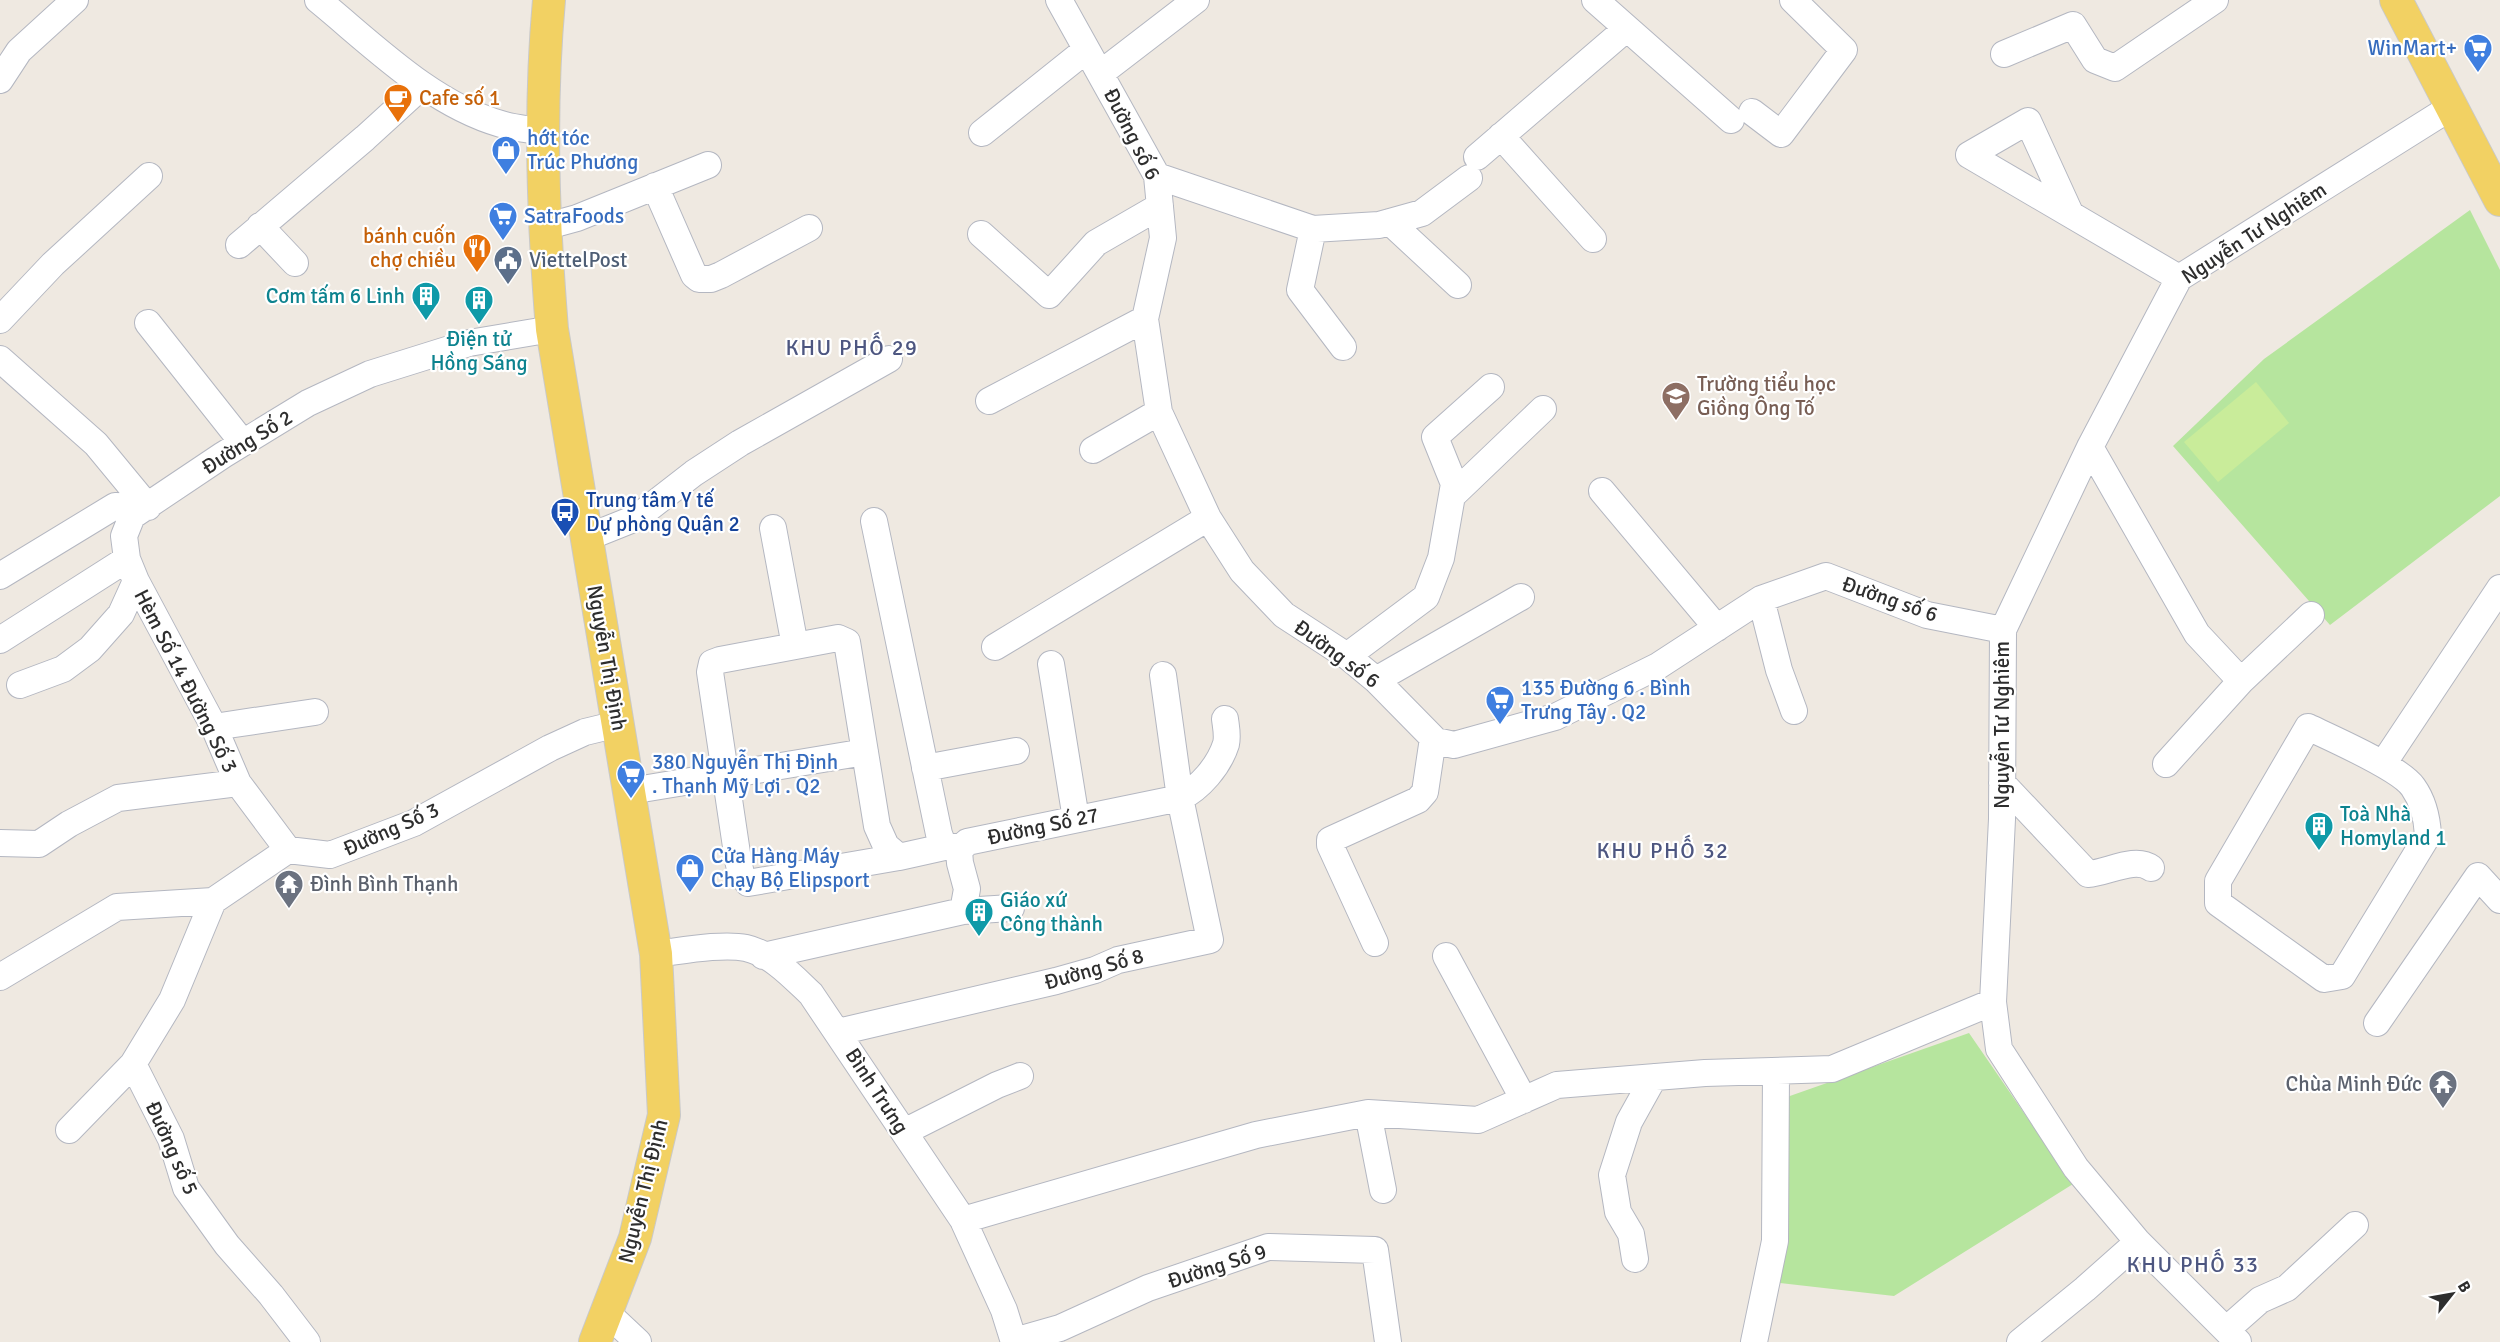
<svg xmlns="http://www.w3.org/2000/svg" width="2500" height="1342" font-family="Signika,sans-serif">
<rect width="100%" height="100%" fill="#efe9e1"/>
<!-- green -->
<path fill="#b6e59e" d="M 2470,210 L 2500,270 L 2500,496 L 2330,625 L 2173,446 L 2264,359 Z
M 1969,1033 L 2073,1184 L 1894,1296 L 1780,1283 L 1787,1097 Z"/>
<!-- pitch -->
<path fill="#c9ec9a" d="M 2256,382 L 2289,423 L 2218,482 L 2184,442 Z"/>
<g fill="none" stroke-linecap="round" stroke-linejoin="round">
<!-- minor casing -->
<g stroke="#b4b7c1" stroke-width="28">
<path id="minor" d="M 318,0 C 373,45 431,104 501,124 C 514,128 528,129 542,132
M 1059,0 L 1157,176 L 1163,238 L 1145,319 L 1159,412 L 1208,518 L 1242,571 L 1284,615 L 1347,656 L 1376,680 L 1436,741 L 1454,745 L 1555,717 L 1658,666 L 1761,599 L 1826,576 L 1927,615 L 2003,630
M 1595,0 L 1731,120
M 2004,54 L 2073,25 L 2095,60 L 2115,68 L 2215,0
M 1101,73 L 1196,0
M 0,80 L 19,51 L 75,0
M 1752,112 L 1781,134 L 1844,50 L 1793,0
M 982,133 L 1086,50
M 1501,136 L 1593,239
M 1969,155 L 2179,278
M 1969,155 L 2028,121 L 2070,213
M 1477,157 L 1626,29
M 1157,176 L 1313,229 L 1379,225 L 1422,213 L 1469,178
M 655,186 L 694,275 L 699,279 L 711,279 L 721,275 L 809,228
M 1390,222 L 1458,285
M 260,226 L 295,263
M 544,227 L 577,218 L 708,165
M 1313,229 L 1300,290 L 1343,347
M 981,234 L 1049,295 L 1096,243 L 1160,206
M 239,245 L 365,138 L 422,86
M 0,320 L 53,264 L 149,176
M 148,323 L 243,443
M 0,359 L 96,444 L 148,507
M 989,401 L 1145,319
M 2090,447 L 2197,634 L 2241,681
M 1093,450 L 1159,412
M 1602,491 L 1717,628
M 1452,496 L 1543,409
M 874,521 L 939,834 L 944,847 L 959,847
M 773,528 L 795,646
M 586,538 L 636,518 L 694,473 L 740,443 L 889,359
M 0,576 L 115,506 L 148,507
M 1761,599 L 1779,670 L 1794,711
M 0,640 L 127,559
M 995,647 L 1208,518
M 1347,656 L 1426,597 L 1441,558 L 1454,484 L 1435,437 L 1491,387
M 1051,664 L 1076,819
M 1376,680 L 1521,597
M 20,685 L 63,669 L 90,649 L 121,614 L 136,581
M 214,727 L 315,712
M 2308,727 C 2331,738 2400,768 2413,787 C 2423,801 2427,817 2428,835 L 2342,976 L 2324,979 L 2218,903 L 2218,881 Z
M 2166,764 L 2241,681 L 2311,615
M 2383,764 L 2500,588
M 925,768 L 1016,751
M 2002,783 L 2088,874 C 2107,873 2135,856 2151,868
M 630,791 L 865,752
M 0,843 L 39,844 L 69,824 L 118,798 L 238,783
M 288,850 L 238,783 L 214,727 L 136,581 L 127,559 L 124,536 L 132,516 L 223,455 L 308,403 L 370,374 L 469,343 L 552,329
M 899,857 L 748,883 L 741,874 L 738,860 L 710,672 L 712,663 L 720,660 L 838,638 L 847,642 L 877,826 L 886,846 L 899,857 L 944,847
M 213,901 L 172,1000 L 133,1064 L 171,1139 L 186,1188 L 227,1245 L 271,1295 L 307,1342
M 963,911 L 1011,908
M 1375,943 L 1330,845 L 1330,840 L 1418,800 L 1425,792 L 1432,745 L 1436,741
M 656,954 C 681,951 722,943 746,948 C 772,954 792,976 811,994 L 963,1220 L 1004,1310 L 1014,1342
M 763,956 L 963,911 L 967,889 L 960,863 L 959,851 L 967,842 L 1180,798 C 1200,788 1219,766 1226,744 C 1228,736 1226,727 1225,719
M 1446,956 L 1524,1100
M 0,977 L 117,907 L 213,901 L 288,850 L 330,855 L 414,823 L 550,748 L 585,732 L 618,724
M 2377,1023 L 2478,876 L 2500,900
M 838,1032 L 1056,981 L 1095,970 L 1118,960 L 1210,940 L 1180,798 L 1163,675
M 1368,1113 L 1383,1190
M 69,1130 L 133,1064
M 904,1132 L 997,1085 L 1020,1076
M 963,1220 L 1256,1135 L 1368,1113 L 1478,1120 L 1557,1085 L 1705,1073 L 1832,1069 L 1993,1002
M 1635,1259 L 1631,1234 L 1618,1212 L 1612,1175 L 1629,1122 L 1654,1077
M 607,1313 L 638,1342
M 2226,1330 L 2260,1300 L 2287,1288 L 2355,1225
M 1014,1341 L 1060,1328 L 1148,1288 L 1268,1247 L 1375,1250 L 1388,1342
M 1754,1342 L 1775,1241 L 1776,1071
M 2020,1342 L 2085,1289 L 2138,1242
M 2238,1342 L 2138,1242 L 2076,1168 L 1999,1049 L 1993,1002 L 2002,819 L 2003,630 L 2090,447 L 2179,278 L 2453,106"/>
</g>
<!-- major casing -->
<g stroke="#c9c9c9" stroke-width="34">
<path id="major" d="M 549,0 C 539,110 543,218 552,329 L 656,954 L 664,1115 L 635,1238 L 595,1342
M 2396,0 L 2500,200"/>
</g>
<!-- minor -->
<use href="#minor" stroke="#fff" stroke-width="26"/>
<!-- major -->
<use href="#major" stroke="#f2d163" stroke-width="32"/>
</g>
<!-- icons -->
<defs>
<g id="supermarket-pin" transform="scale(1.5)"><path d="M0 17L-7.5 6A9.5 9.5 0 1 1 7.5 6Z" fill="#3f7fe0" stroke="#fff"/><path d="M-6-5.5h2.5l.6 2H6L4.5 2H-2.5L-4.4-4H-6ZM-1.5 3.2a1.3 1.3 0 1 0 .1 0ZM3 3.2a1.3 1.3 0 1 0 .1 0Z" fill="#fff"/></g>
<g id="cafe-pin" transform="scale(1.5)"><path d="M0 17L-7.5 6A9.5 9.5 0 1 1 7.5 6Z" fill="#e8710a" stroke="#fff"/><path d="M-5.5-4.5H6V0H3Q3 3.5 0 3.5H-2.5Q-5.5 3.5-5.5 0ZM3-3.2v2h1.7v-2ZM-6 4.5H4V6H-6Z" fill="#fff"/></g>
<g id="shop-pin" transform="scale(1.5)"><path d="M0 17L-7.5 6A9.5 9.5 0 1 1 7.5 6Z" fill="#3f7fe0" stroke="#fff"/><path d="M-5-2.5h2.3a2.7 3.5 0 0 1 5.4 0H5L5.5 6h-11ZM-1.5-2.5h3a1.5 2.3 0 0 0-3 0Z" fill="#fff"/></g>
<g id="restaurant-pin" transform="scale(1.5)"><path d="M0 17L-7.5 6A9.5 9.5 0 1 1 7.5 6Z" fill="#e8710a" stroke="#fff"/><path d="M-5-6h1v4h1v-4h1v4h1v-4h1v5L-1.5 .5V6h-2V.5L-5-1ZM5-6V6H3V1.5H1.5Q1.5-4 5-6Z" fill="#fff"/></g>
<g id="civic-pin" transform="scale(1.5)"><path d="M0 17L-7.5 6A9.5 9.5 0 1 1 7.5 6Z" fill="#5c6f8a" stroke="#fff"/><path d="M-.6-6.5H3V-4.5H.6V-3L4-1V1h2V6H-6V1h2V-1L-.6-3ZM-1.2 2.5V6h2.4V2.5Z" fill="#fff"/></g>
<g id="building-pin" transform="scale(1.5)"><path d="M0 17L-7.5 6A9.5 9.5 0 1 1 7.5 6Z" fill="#0f9aa8" stroke="#fff"/><path d="M-4-6H4V6H1V3H-1V6H-4ZM-2.5-4.3h1.7v1.8h-1.7ZM.8-4.3h1.7v1.8H.8ZM-2.5-1h1.7V.8h-1.7ZM.8-1h1.7V.8H.8Z" fill="#fff"/></g>
<g id="school-pin" transform="scale(1.5)"><path d="M0 17L-7.5 6A9.5 9.5 0 1 1 7.5 6Z" fill="#8d6e63" stroke="#fff"/><path d="M0-5L7-2L0 1L-7-2ZM-4 1L0 2.5L4 1V4Q0 6-4 4Z" fill="#fff"/></g>
<g id="bus-pin" transform="scale(1.5)"><path d="M0 17L-7.5 6A9.5 9.5 0 1 1 7.5 6Z" fill="#1a4fb4" stroke="#fff"/><path d="M-5-6H5V4H4V6H2V4H-2V6H-4V4H-5ZM-3.5-4V0h7V-4ZM-3.5 1.2v1.5H-2V1.2ZM2 1.2v1.5H3.5V1.2Z" fill="#fff"/></g>
<g id="temple-pin" transform="scale(1.5)"><path d="M0 17L-7.5 6A9.5 9.5 0 1 1 7.5 6Z" fill="#6b7280" stroke="#fff"/><path d="M0-6L5-2H3V0L6.5 2.5H4V6H1.5V3h-3V6H-4V2.5H-6.5L-3 0V-2H-5Z" fill="#fff"/></g>
</defs>
<g fill-rule="evenodd">
<use href="#supermarket-pin" x="2478" y="48"/>
<use href="#cafe-pin" x="398" y="98"/>
<use href="#shop-pin" x="506" y="150"/>
<use href="#supermarket-pin" x="503" y="216"/>
<use href="#restaurant-pin" x="477" y="248"/>
<use href="#civic-pin" x="508" y="260"/>
<use href="#building-pin" x="426" y="296"/>
<use href="#building-pin" x="479" y="300"/>
<use href="#school-pin" x="1676" y="396"/>
<use href="#bus-pin" x="565" y="512"/>
<use href="#supermarket-pin" x="1500" y="700"/>
<use href="#supermarket-pin" x="631" y="774"/>
<use href="#building-pin" x="2319" y="826"/>
<use href="#shop-pin" x="690" y="868"/>
<use href="#temple-pin" x="289" y="884"/>
<use href="#building-pin" x="979" y="912"/>
<use href="#temple-pin" x="2443" y="1084"/>
</g>
<g text-anchor="middle" stroke-width="4.5" stroke-linejoin="round" paint-order="stroke">
<!-- shop labels -->
<g font-size="21" fill="#366cbe" stroke="#fff" text-anchor="start">
<text x="2457" y="55" text-anchor="end">WinMart+</text>
<text x="527" y="145">hớt tóc<tspan x="527" dy="24">Trúc Phương</tspan></text>
<text x="524" y="223">SatraFoods</text>
<text x="1521" y="695">135 Đường 6 . Bình<tspan x="1521" dy="24">Trưng Tây . Q2</tspan></text>
<text x="652" y="769">380 Nguyễn Thị Định<tspan x="652" dy="24">. Thạnh Mỹ Lợi . Q2</tspan></text>
<text x="711" y="863">Cửa Hàng Máy<tspan x="711" dy="24">Chạy Bộ Elipsport</tspan></text>
</g>
<!-- food labels -->
<g font-size="21" fill="#c56008" stroke="#fff" text-anchor="start">
<text x="419" y="105">Cafe số 1</text>
<text x="456" y="243" text-anchor="end">bánh cuốn<tspan x="456" dy="24">chợ chiều</tspan></text>
</g>
<!-- street labels -->
<g font-size="21" fill="#2e2e2e" stroke="#fff">
<text transform="translate(1132 134) rotate(63)" y="7">Đường số 6</text>
<text transform="translate(2254 233) rotate(-33)" y="7">Nguyễn Tư Nghiêm</text>
<text transform="translate(247 442) rotate(-32)" y="7">Đường Số 2</text>
<text transform="translate(1890 599) rotate(19)" y="7">Đường số 6</text>
<text transform="translate(1337 654) rotate(36)" y="7">Đường số 6</text>
<text transform="translate(607 658) rotate(80)" y="7">Nguyễn Thị Định</text>
<text transform="translate(186 681) rotate(63)" y="7">Hèm Số 14 Đường Số 3</text>
<text transform="translate(2002 725) rotate(-90)" y="7">Nguyễn Tư Nghiêm</text>
<text transform="translate(1043 826) rotate(-12)" y="7">Đường Số 27</text>
<text transform="translate(391 829) rotate(-24)" y="7">Đường Số 3</text>
<text transform="translate(1094 969) rotate(-16)" y="7">Đường Số 8</text>
<text transform="translate(877 1091) rotate(57)" y="7">Bình Trưng</text>
<text transform="translate(172 1148) rotate(66)" y="7">Đường số 5</text>
<text transform="translate(643 1191) rotate(-76)" y="7">Nguyễn Thị Định</text>
<text transform="translate(1217 1266) rotate(-18)" y="7">Đường Số 9</text>
</g>
<!-- service labels -->
<g font-size="21" fill="#4e5e75" stroke="#fff" text-anchor="start">
<text x="529" y="267">ViettelPost</text>
</g>
<!-- culture labels -->
<g font-size="21" fill="#0d838f" stroke="#fff" text-anchor="start">
<text x="405" y="303" text-anchor="end">Cơm tấm 6 Linh</text>
<text x="479" y="346" text-anchor="middle">Điện tử<tspan x="479" dy="24">Hồng Sáng</tspan></text>
<text x="2340" y="821">Toà Nhà<tspan x="2340" dy="24">Homyland 1</tspan></text>
<text x="1000" y="907">Giáo xứ<tspan x="1000" dy="24">Công thành</tspan></text>
</g>
<!-- education labels -->
<g font-size="21" fill="#785e54" stroke="#fff" text-anchor="start">
<text x="1697" y="391">Trường tiểu học<tspan x="1697" dy="24">Giồng Ông Tố</tspan></text>
</g>
<!-- transit labels -->
<g font-size="21" fill="#164399" stroke="#fff" text-anchor="start">
<text x="586" y="507">Trung tâm Y tế<tspan x="586" dy="24">Dự phòng Quận 2</tspan></text>
</g>
<!-- worship labels -->
<g font-size="21" fill="#5b616d" stroke="#fff" text-anchor="start">
<text x="310" y="891">Đình Bình Thạnh</text>
<text x="2422" y="1091" text-anchor="end">Chùa Minh Đức</text>
</g>
<!-- neighbourhood labels -->
<g font-size="22" letter-spacing="1.5" fill="#4d5680" stroke="#fff">
<text x="852" y="355">KHU PHỐ 29</text>
<text x="1663" y="858">KHU PHỐ 32</text>
<text x="2193" y="1272">KHU PHỐ 33</text>
</g>
</g>
<!-- north arrow -->
<g transform="translate(2452 1294) rotate(59)" stroke="#ffffff" stroke-width="4.5" paint-order="stroke">
<path d="M0-4.5L10 22L0 15L-10 22Z" fill="#2e2e2e"/>
<text y="-9" font-size="16" font-weight="bold" text-anchor="middle" fill="#2e2e2e">B</text>
</g>
</svg>
